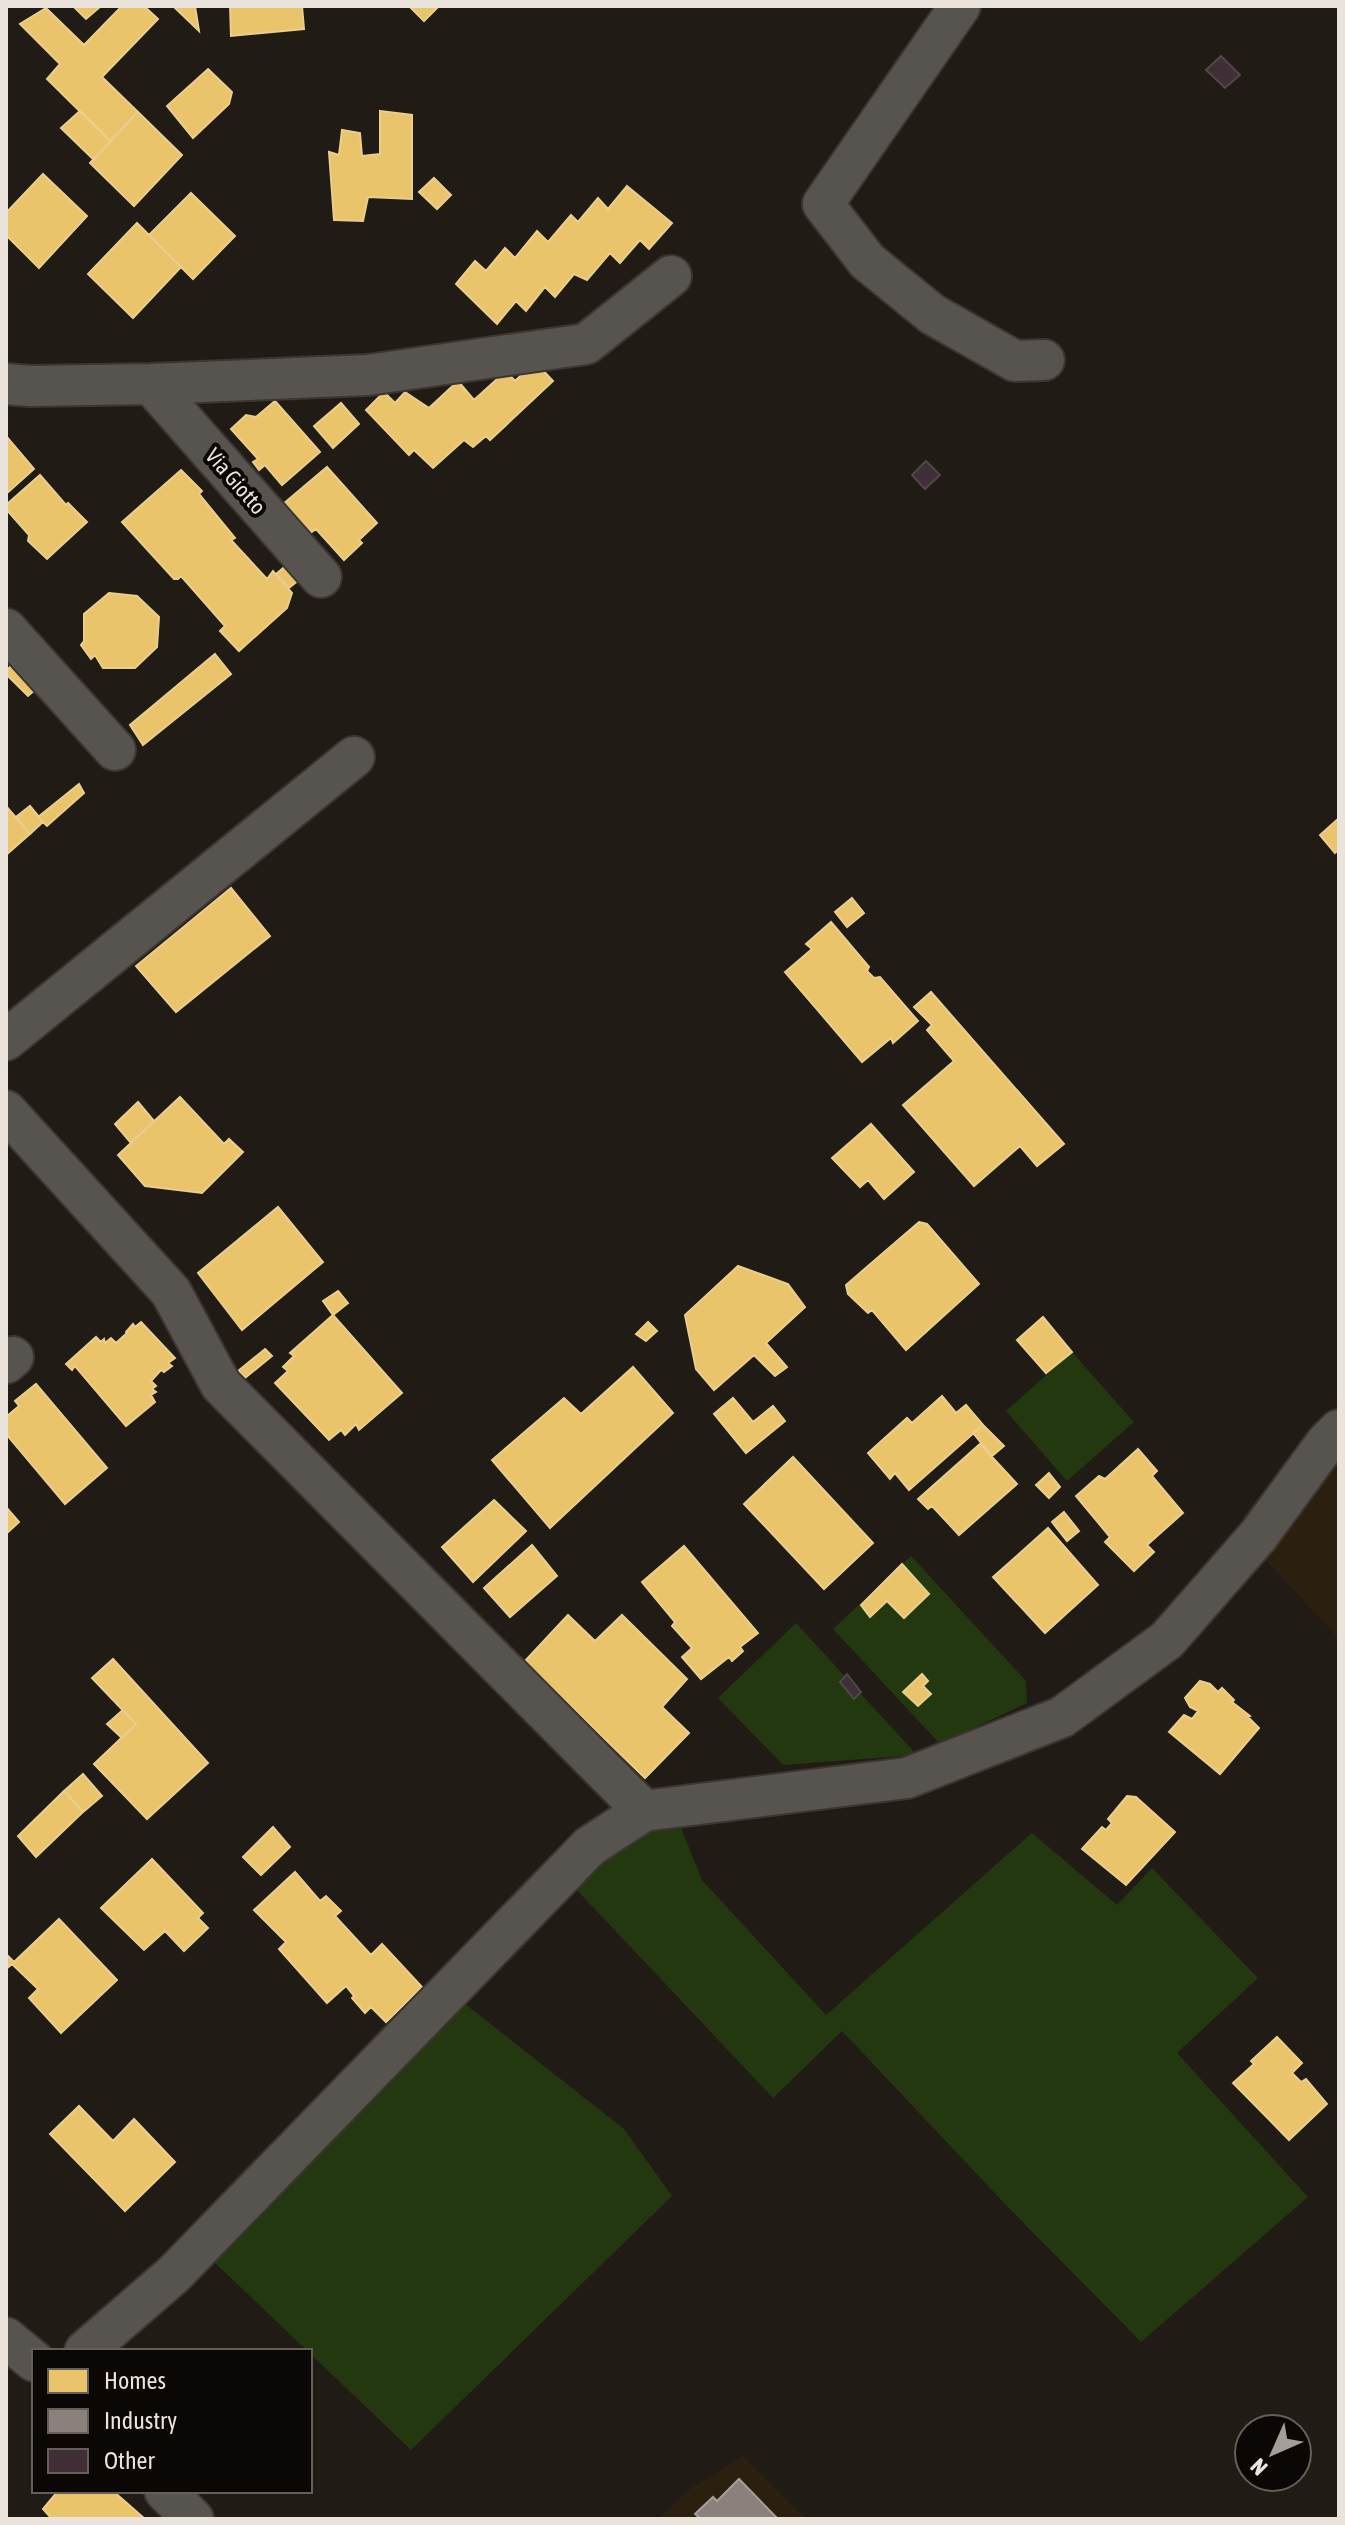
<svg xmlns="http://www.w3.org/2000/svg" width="1345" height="2525" font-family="'Asap Condensed',sans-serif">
<rect width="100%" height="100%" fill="#201b15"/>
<!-- built -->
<path fill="#2b1f10" d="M 1338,1404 L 1339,1405 L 1339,1639 L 1265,1559 L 1275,1544 L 1243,1515 Z
M 743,2456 L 806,2519 L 658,2519 L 688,2490 Z"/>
<!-- green -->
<path fill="#24380f" d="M 1072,1352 L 1134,1422 L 1067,1481 L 1006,1411 Z
M 911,1556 L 1026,1681 L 1027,1703 L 940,1744 L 833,1629 Z
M 796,1623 L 917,1755 L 783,1765 L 718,1698 Z
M 679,1823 L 702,1880 L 826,2015 L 1032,1833 L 1117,1905 L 1152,1868 L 1258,1978 L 1177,2053 L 1308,2197 L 1141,2342 L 1006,2205 L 842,2031 L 773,2098 L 574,1887 L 637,1833 Z
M 460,2000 L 624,2129 L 672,2196 L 411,2450 L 211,2259 Z"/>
<!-- homes -->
<path fill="#e9c46a" stroke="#eace8c" stroke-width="2" d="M 73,6 L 101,6 L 86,19 Z
M 122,6 L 144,6 L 158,19 L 102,77 L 138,112 L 110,141 L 47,79 L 60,64 L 20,24 L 46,8 L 84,45 Z
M 173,6 L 195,6 L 199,31 Z
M 230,6 L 302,6 L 304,29 L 231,36 Z
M 409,6 L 439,6 L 424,21 Z
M 208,69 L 232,92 L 229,104 L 193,138 L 167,106 Z
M 80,111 L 110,141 L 94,160 L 61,128 Z
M 380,111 L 412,115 L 412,199 L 368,197 L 363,221 L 334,220 L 329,152 L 339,155 L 342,130 L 360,133 L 362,156 L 380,154 Z
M 138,112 L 182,155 L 134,206 L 90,163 Z
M 43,174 L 87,216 L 39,268 L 6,235 L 6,213 Z
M 434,178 L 451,195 L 437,209 L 419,192 Z
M 627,186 L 672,223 L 649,249 L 640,240 L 620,263 L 610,253 L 587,280 L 574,274 L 555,297 L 545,287 L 526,311 L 516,301 L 497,324 L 456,284 L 475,261 L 486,271 L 505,248 L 515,258 L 537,231 L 548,242 L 571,215 L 578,222 L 598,198 L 608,209 Z
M 191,193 L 235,236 L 193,279 L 149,235 Z
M 137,223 L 181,267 L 133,318 L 88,274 Z
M 535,362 L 553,381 L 490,440 L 486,436 L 473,447 L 464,440 L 433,468 L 414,450 L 409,455 L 366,410 L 384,392 L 395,403 L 405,392 L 429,408 L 458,381 L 474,400 L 506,371 L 515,381 Z
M 275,401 L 320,452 L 282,485 L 265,465 L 259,470 L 253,462 L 258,459 L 231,429 L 246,415 L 256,417 Z
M 341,403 L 359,424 L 333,448 L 314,426 Z
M 6,436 L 34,469 L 6,494 Z
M 327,467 L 377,523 L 359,540 L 362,543 L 344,560 L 316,529 L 309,534 L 283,504 Z
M 181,470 L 202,491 L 199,494 L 235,538 L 231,540 L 267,579 L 273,571 L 292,593 L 287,608 L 239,651 L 220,631 L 225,626 L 181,576 L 178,579 L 174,579 L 122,522 Z
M 40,475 L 66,505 L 68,503 L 87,522 L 47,559 L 28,541 L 29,535 L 6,509 L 6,505 Z
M 290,562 L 304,576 L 289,588 L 276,574 Z
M 109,593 L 137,596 L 159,617 L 157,647 L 135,668 L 103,668 L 95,655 L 91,659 L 81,645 L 84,641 L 84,614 Z
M 215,654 L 231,674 L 143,745 L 130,725 Z
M 19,658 L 43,683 L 28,696 L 6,674 L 6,671 Z
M 79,784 L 84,793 L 47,826 L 38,817 Z
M 6,806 L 30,834 L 6,855 Z
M 30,806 L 43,822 L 30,834 L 16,817 Z
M 1339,818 L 1339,849 L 1335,853 L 1320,835 Z
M 231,888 L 270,936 L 176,1012 L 136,966 Z
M 852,898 L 864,913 L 847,927 L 835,912 Z
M 831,922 L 869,967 L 867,971 L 874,978 L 880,977 L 918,1021 L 893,1043 L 891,1038 L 862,1062 L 785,972 L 812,949 L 806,944 Z
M 931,992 L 1064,1144 L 1037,1166 L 1020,1146 L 974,1186 L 903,1105 L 954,1061 L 927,1030 L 932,1025 L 914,1007 Z
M 180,1097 L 224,1144 L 229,1139 L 243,1152 L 202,1193 L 145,1186 L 118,1155 Z
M 138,1102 L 154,1121 L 131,1143 L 115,1124 Z
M 871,1124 L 914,1172 L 884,1199 L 868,1180 L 860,1187 L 832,1158 Z
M 278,1207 L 323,1262 L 242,1330 L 198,1273 Z
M 919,1222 L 927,1224 L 979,1284 L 906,1350 L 872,1310 L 868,1313 L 848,1294 L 846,1285 Z
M 738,1266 L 788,1284 L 805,1307 L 766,1343 L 787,1367 L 775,1376 L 754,1355 L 714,1390 L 696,1369 L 685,1315 Z
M 338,1291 L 348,1303 L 333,1315 L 323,1301 Z
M 333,1315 L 402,1393 L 359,1430 L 356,1424 L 345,1435 L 341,1430 L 329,1440 L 275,1383 L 288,1371 L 283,1367 L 294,1356 L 290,1353 Z
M 1043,1317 L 1072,1352 L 1046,1373 L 1017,1340 Z
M 141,1322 L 175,1358 L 168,1363 L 172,1366 L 164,1372 L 161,1370 L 151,1381 L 156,1386 L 152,1389 L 156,1392 L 151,1395 L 155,1402 L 126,1426 L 75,1366 L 72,1370 L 66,1364 L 96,1337 L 101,1342 L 104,1339 L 105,1343 L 111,1338 L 116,1343 L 127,1333 L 126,1332 L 133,1324 L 135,1327 Z
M 648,1322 L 657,1331 L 646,1341 L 636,1334 Z
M 265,1349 L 272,1356 L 245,1378 L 238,1371 Z
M 633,1367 L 673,1413 L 550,1528 L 492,1460 L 564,1398 L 581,1414 Z
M 36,1384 L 107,1468 L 65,1504 L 6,1434 L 6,1417 L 19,1406 L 15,1401 Z
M 942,1396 L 956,1413 L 966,1405 L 983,1425 L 909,1490 L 895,1473 L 890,1479 L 868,1453 L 907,1418 L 912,1423 Z
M 733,1398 L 753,1422 L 773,1406 L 785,1421 L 746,1453 L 714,1414 Z
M 983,1425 L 1004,1446 L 992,1456 L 973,1433 Z
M 980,1444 L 1017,1484 L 959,1535 L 932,1506 L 928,1509 L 918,1499 Z
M 1138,1449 L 1157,1471 L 1152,1476 L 1183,1513 L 1147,1545 L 1154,1552 L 1134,1571 L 1105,1542 L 1110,1537 L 1076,1496 L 1099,1476 L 1105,1479 Z
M 793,1457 L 873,1543 L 824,1589 L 744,1504 Z
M 1049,1473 L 1060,1487 L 1049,1498 L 1036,1485 Z
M 494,1500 L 526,1531 L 473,1582 L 442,1547 Z
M 6,1507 L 19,1522 L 6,1534 Z
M 1064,1512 L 1079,1531 L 1067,1541 L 1052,1522 Z
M 1048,1528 L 1098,1585 L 1045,1633 L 993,1577 Z
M 532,1545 L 557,1576 L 510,1617 L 484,1588 Z
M 684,1546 L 758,1633 L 740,1647 L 743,1651 L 732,1661 L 729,1657 L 701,1679 L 682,1657 L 692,1648 L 672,1626 L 675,1622 L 642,1582 Z
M 902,1564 L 929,1594 L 904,1618 L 887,1601 L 870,1617 L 861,1605 Z
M 568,1615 L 595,1641 L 622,1615 L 687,1679 L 662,1707 L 689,1733 L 645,1778 L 525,1661 Z
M 113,1659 L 208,1763 L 147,1819 L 94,1764 L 136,1724 L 92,1678 Z
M 922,1674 L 928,1681 L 923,1686 L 931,1694 L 918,1706 L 903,1692 Z
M 1200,1681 L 1210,1684 L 1218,1692 L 1222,1688 L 1234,1700 L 1232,1702 L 1250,1716 L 1248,1717 L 1259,1728 L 1220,1774 L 1169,1732 L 1184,1715 L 1192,1719 L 1198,1711 L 1190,1707 L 1185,1698 Z
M 123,1710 L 136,1724 L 122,1738 L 107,1724 Z
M 83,1774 L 102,1796 L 83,1812 L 64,1791 Z
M 64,1791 L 83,1812 L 36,1857 L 18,1836 Z
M 1127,1796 L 1136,1797 L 1175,1832 L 1126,1885 L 1082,1849 L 1102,1827 L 1106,1830 L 1112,1823 L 1108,1819 Z
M 273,1827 L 290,1847 L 261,1875 L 243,1857 Z
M 152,1859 L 203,1913 L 198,1918 L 208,1928 L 184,1951 L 165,1931 L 144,1950 L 101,1908 Z
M 295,1872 L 320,1901 L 326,1896 L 341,1911 L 335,1916 L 371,1955 L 382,1944 L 422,1987 L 386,2022 L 371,2007 L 365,2013 L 352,1998 L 354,1996 L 346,1986 L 327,2003 L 279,1949 L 286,1942 L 254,1910 Z
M 59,1919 L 117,1980 L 61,2033 L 29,1998 L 38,1989 L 12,1964 L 6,1969 L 6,1954 L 14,1962 Z
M 1277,2037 L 1302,2063 L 1292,2073 L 1301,2082 L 1306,2079 L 1327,2104 L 1289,2140 L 1233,2083 L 1254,2064 L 1251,2061 Z
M 79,2106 L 113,2141 L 134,2119 L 175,2162 L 125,2211 L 50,2134 Z
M 58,2491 L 113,2491 L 145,2519 L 52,2519 L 43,2509 Z"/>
<!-- industry -->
<path fill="#8a817c" stroke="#a79f99" stroke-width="2" d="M 739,2479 L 778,2519 L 701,2519 L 695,2514 L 713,2497 L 717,2501 Z"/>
<!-- building -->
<path fill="#412f37" stroke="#4e4948" stroke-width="2" d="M 1221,56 L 1240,75 L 1225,88 L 1206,70 Z
M 926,461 L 940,475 L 925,489 L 912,475 Z
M 847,1674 L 861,1692 L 854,1699 L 840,1682 Z"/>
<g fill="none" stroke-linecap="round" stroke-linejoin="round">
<!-- minor casing -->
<g stroke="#3b3631" stroke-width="44">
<path id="minor" d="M 960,6 L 823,204 L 867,261 L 932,314 L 1015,361 L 1044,360
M 6,384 L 30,386 L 151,384 L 368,375 L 586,344 L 671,276
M 151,384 L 321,577
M 6,629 L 115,750
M 6,1040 L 354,757
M 6,1111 L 171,1292 L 221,1385 L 644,1811
M 6,1363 L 13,1357
M 6,2338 L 34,2361
M 85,2351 L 174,2274 L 590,1846 L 644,1811 L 907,1778 L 1062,1717 L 1167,1640 L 1258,1536 L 1326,1443 L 1339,1430
M 165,2491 L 193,2519"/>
</g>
<!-- minor -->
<use href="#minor" stroke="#57534e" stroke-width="40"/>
</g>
<g text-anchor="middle" stroke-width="8" stroke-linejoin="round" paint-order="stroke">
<!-- street labels -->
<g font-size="22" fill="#ebe4dc" stroke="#0b0704">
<text transform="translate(236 481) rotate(49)" y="8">Via Giotto</text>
</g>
</g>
<!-- border -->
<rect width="1345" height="2525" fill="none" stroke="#ebe4dc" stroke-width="16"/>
<!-- legend -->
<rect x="32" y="2349" width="280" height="144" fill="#0b0704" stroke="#655f5a" stroke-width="2"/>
<rect x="48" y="2369" width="40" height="24" fill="#e9c46a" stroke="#655f5a" stroke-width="2"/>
<text x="104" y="2389" font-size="24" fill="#ebe4dc">Homes</text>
<rect x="48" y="2409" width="40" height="24" fill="#8a817c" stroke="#655f5a" stroke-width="2"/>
<text x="104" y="2429" font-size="24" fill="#ebe4dc">Industry</text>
<rect x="48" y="2449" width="40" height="24" fill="#412f37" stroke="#655f5a" stroke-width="2"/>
<text x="104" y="2469" font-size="24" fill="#ebe4dc">Other</text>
<!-- north arrow -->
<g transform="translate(1273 2453) rotate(225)"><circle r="38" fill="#0b0704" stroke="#655f5a" stroke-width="2"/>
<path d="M0-6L14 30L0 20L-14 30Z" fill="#a49e96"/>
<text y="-12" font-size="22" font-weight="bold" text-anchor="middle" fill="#ebe4dc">N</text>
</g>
</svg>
